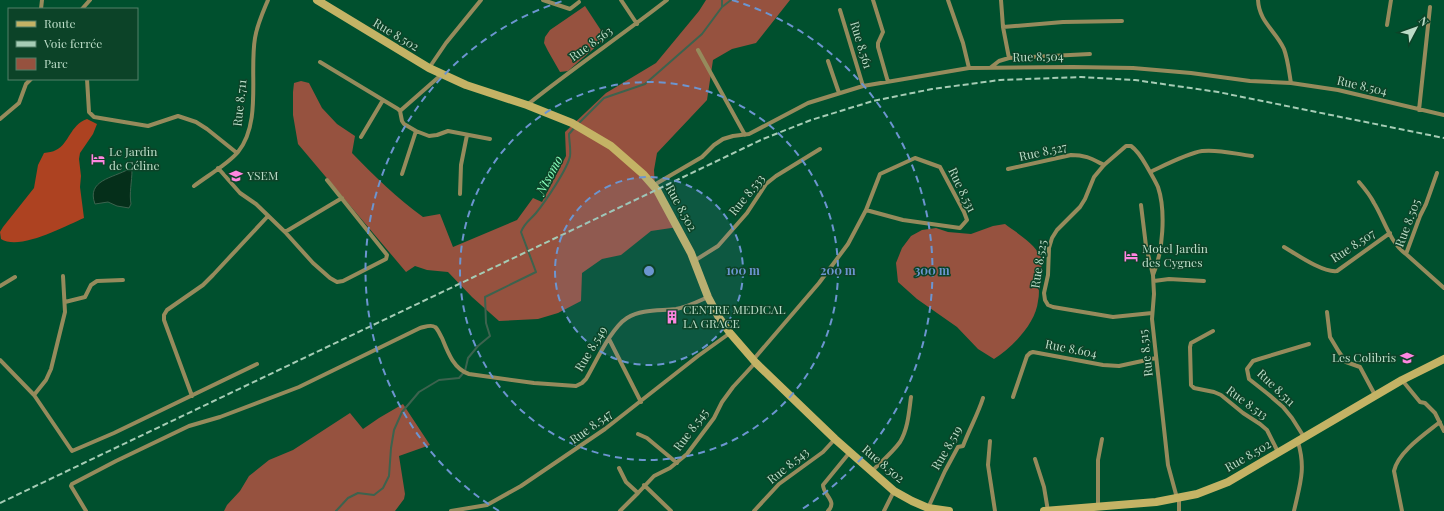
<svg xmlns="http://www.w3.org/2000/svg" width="1444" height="511" font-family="'Playfair Display',serif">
<rect width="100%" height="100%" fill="#00502e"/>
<!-- green -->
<path fill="#96523f" d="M 706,0 L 790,0 L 756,43 L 732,49 L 713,60 L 707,100 L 657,153 L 654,170 L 655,187 L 678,227 L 651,231 L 621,255 L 602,259 L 582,273 L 581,301 L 558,313 L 538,319 L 499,321 L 472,297 L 448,272 L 427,270 L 415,266 L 406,272 L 298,144 L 293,115 L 293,92 L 294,83 L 301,81 L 309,83 L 322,108 L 337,124 L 355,136 L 352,153 C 374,176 397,198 423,217 L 440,214 L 453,247 L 517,220 L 533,198 L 542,202 L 566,156 L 565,132 L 606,93 L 656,63 L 699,11 Z
M 585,6 L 606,38 L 568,71 L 560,72 L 548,51 L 544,43 L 545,37 L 550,30 Z
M 1005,224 C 1017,233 1039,246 1042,261 C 1042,266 1040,272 1039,276 C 1038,285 1040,293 1038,301 C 1036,323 1012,348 994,359 L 978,349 L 957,327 L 917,299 L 898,282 L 896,263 L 902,248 L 911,236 L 922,230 L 936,228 L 948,232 L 971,234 L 993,226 Z
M 403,404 L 430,445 L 399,456 L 405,494 L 404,499 L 395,511 L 224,511 L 227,505 L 240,491 L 249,476 L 269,460 L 293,450 L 350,413 L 363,429 L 379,418 Z"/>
<!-- forest -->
<path fill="#ad4221" d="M 87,119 L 97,124 L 93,134 L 80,153 L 79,159 L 81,176 L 80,187 L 84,218 C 65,226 20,251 1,239 L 0,232 L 3,227 L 34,188 L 38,165 L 44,153 C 48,152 53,152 56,150 C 69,144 70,125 87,119 Z"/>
<!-- water -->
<path fill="#052f1a" stroke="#3c634e" d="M 129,169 L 132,170 C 132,181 129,194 131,204 L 129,208 L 117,206 L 108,202 L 95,204 C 86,180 113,178 129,169 Z"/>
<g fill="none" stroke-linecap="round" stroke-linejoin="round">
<!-- stream -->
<path stroke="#3c634e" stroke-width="2" d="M 722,0 L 722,7
M 578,124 L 604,98 L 645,84 L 702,34 L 722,7 L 731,0
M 336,511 L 348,498 L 358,493 L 374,495 L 383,488 L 389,476 L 391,448 L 394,430 L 402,412 L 419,392 L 439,380 L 459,378 L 465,371 L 468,358 L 478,346 L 490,336 L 486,323 L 485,297 L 536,272 L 521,232 C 524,223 531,219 536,213 C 545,202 568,168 570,156 C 571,149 569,140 569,134 L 575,127"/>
<!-- street -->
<path stroke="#968b5c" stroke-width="4" d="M 543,0 L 570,9 L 579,2
M 621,0 L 637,24
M 873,0 L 883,32 L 878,43 L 878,47 L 888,82
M 948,0 L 963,43 L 969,68
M 1001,0 L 1003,27 L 1009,58
M 1258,0 C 1259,22 1276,31 1284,49 C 1288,60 1289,72 1291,83
M 41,9 L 42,0
M 82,9 L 90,0
M 840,10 L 863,86
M 1387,25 L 1391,0
M 1003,27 L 1063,22 L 1122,21
M 698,50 L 745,135
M 828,61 L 839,93
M 320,62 L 398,109 L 400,111
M 429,68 L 446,43 L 481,0
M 990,68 L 999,61 L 1009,58 L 1090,54
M 441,75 L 400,111 L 402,121 L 404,124 L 416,131 L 429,136 L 437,135 L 448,131 L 490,139
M 87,79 L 89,112 L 94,117 L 148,126 L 178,116 L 196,122 L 207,129 L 237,153
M 527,105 C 573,68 621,36 667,0
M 1419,110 L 1430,7
M 0,119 L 19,103 L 26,84 L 31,79
M 361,137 L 383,100
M 218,168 L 240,193 L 256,204 L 285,232 L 313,263 L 330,278 L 337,282 L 343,281 L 386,259 L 387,255 L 327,180
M 1008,169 L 1071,155 C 1086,155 1092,159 1104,165
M 1150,172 C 1163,166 1188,153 1202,151 C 1219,149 1235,154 1252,156
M 1437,173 L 1426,204 L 1420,216 L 1406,254 L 1444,288
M 402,174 L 416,131
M 1359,182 C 1365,189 1370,195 1374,203 C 1384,219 1390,243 1406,254
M 654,185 L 702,157 L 714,145 L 723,139 L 733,136 L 749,134 L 808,103 L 863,86 L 969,68 L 1073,67 L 1133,68 L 1191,73 L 1250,81 L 1291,83 L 1338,90 L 1444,115
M 194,186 C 207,176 228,164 238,152 C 262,122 249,73 255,38 C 257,25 263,12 268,0
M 460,194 L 461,165 L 467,135
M 1141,205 L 1146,246 L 1153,275 L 1154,294 L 1152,319 L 1168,465 L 1177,498
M 285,232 L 342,198
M 1284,247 C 1296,254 1323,273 1337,271 L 1390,233
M 694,261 L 718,246 L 747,213 L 766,184 L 776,176 L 820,149
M 1154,281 L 1169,279 L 1204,281
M 0,286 L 15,277
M 65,302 L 85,297 L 91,285 L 97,281 L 123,280
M 1327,312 L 1330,337 L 1339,352 L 1346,362 L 1360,367 L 1375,395
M 1152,313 L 1113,317 L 1053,307 L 1048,305 L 1045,300 L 1044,293 L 1048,275 L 1049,248 L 1052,238 L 1057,230 L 1080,207 L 1085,199 L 1094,177 L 1104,165 L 1126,146 L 1131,146 C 1138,151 1142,158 1146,165 C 1150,172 1155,180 1158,187 C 1166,211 1163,252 1153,275
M 1213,331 L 1191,343 L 1190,347 L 1191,385 L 1194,388 L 1214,392 L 1221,395 L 1243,413 L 1260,424 L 1267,430 L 1278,452
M 609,339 L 641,402
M 0,360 L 34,395 L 72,451 L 114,433 L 257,364
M 753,360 L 819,283 L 848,244 L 866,210 L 880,174 L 915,158 L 940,167 L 964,212 L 967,220 L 960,228 L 903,220 L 866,210
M 1402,380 L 1420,402 L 1425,403 L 1435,413 L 1444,431
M 34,395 L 46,380 L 51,369 L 65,312 L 63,276
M 192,396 L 164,320 L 164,315 L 167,310 L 203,285 L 213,275 L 268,216
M 1013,397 L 1027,356 L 1030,353 L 1033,352 L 1103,365 L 1119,366 L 1156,358
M 638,434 L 647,438 L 677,463
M 1304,437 L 1292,418 L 1283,407 L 1268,394 L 1249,379 L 1247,369 L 1253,361 L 1259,359 L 1309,344
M 990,441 L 988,465 L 995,511
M 1035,459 L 1044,487 L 1048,511
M 619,468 L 626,482 L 638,493 L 654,476 L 670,468 L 687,454 L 714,418 L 722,402 L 733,387 L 755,363
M 872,471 C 881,462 892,453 900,442 C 908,429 909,412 911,397
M 644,485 L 671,511
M 1098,507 L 1098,460 L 1102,439
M 928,508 L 945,471 L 958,447 L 963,446 C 969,430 978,414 983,398
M 86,511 L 71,486 L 72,484 L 116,461 L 189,426 L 220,417 L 299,387 L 420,328 C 425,327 431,324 435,327 C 438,329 440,335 442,338 C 448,353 454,369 469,374 L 534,383 L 576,386 L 582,383 L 586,379 C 596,362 611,328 627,318 C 642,309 660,311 676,309 C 687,307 697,302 708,297
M 451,511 L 487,505 L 521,486 L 605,429 L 698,356 L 730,333
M 620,511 L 638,493
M 754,511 L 779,484 L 823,452 L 835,439
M 828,511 C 838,501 823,495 823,485 L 850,452
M 884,511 L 894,491
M 1179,511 L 1179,498
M 1294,511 C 1300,484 1306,469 1298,442
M 1402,511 L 1394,471 C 1398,452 1425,434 1440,422"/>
<!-- secondary -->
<path stroke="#c4b365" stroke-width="8" d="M 317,0 L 429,68 L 466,85 L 527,105 L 572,123 L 611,146 L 643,174 L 657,190 L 691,253 L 708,297 L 718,316 L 730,333 L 756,363 L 835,439 L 894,491 L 912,501 L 928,508 L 949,511
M 1044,511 L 1156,502 L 1197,494 L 1228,482 L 1402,380 L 1444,359"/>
<!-- rail -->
<path stroke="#a5ccb5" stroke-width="2" stroke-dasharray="6 3" stroke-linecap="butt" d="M 0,503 L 763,139 L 811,120 L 873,101 L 932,89 L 1000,80 L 1081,77 L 1135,80 L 1218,92 L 1444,138"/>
</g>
<!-- distance rings -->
<circle cx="649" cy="271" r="94" fill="#6c95d0" fill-opacity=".12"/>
<g fill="none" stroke="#6c95d0" stroke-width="2" stroke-dasharray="7 5">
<circle cx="649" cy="271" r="94"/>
<circle cx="649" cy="271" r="189"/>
<path d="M499 511A283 283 0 0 1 566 0M732 0A283 283 0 0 1 799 511"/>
</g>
<!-- icons -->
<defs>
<g id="hotel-bare" transform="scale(1.08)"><path d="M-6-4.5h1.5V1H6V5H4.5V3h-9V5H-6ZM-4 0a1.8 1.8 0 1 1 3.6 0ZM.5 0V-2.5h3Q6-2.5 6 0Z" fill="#fe86e1" stroke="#0c4328" stroke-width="2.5" paint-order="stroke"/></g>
<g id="university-bare" transform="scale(1.08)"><path d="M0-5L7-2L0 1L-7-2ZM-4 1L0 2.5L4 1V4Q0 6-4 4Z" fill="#fe86e1" stroke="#0c4328" stroke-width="2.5" paint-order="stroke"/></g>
<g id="building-bare" transform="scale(1.08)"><path d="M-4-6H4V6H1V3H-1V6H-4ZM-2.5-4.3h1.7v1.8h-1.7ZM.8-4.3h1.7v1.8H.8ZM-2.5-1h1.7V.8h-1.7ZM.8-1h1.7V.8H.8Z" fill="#fe86e1" stroke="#0c4328" stroke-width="2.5" paint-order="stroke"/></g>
<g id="school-bare" transform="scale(1.08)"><path d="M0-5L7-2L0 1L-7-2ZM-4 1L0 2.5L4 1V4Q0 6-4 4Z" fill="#fe86e1" stroke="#0c4328" stroke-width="2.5" paint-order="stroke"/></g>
</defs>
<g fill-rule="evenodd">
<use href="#hotel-bare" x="98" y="159"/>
<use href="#university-bare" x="236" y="176"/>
<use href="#hotel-bare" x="1131" y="256"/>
<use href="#building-bare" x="672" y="317"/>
<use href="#school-bare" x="1407" y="358"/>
</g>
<g text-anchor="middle" stroke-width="3" stroke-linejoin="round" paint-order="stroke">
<!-- street labels -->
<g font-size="12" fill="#bbdcc7" stroke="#0c4328">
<text transform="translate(396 35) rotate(31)" y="4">Rue 8.502</text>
<text transform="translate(591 44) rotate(-36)" y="4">Rue 8.563</text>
<text transform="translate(861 45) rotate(73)" y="4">Rue 8.561</text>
<text transform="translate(1038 57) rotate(-1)" y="4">Rue 8.504</text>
<text transform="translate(1362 86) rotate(13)" y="4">Rue 8.504</text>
<text transform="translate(240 103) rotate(-84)" y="4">Rue 8.711</text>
<text transform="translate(1043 152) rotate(-12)" y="4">Rue 8.527</text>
<text transform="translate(962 190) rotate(64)" y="4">Rue 8.531</text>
<text transform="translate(747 195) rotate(-51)" y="4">Rue 8.533</text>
<text transform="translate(681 208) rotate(61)" y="4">Rue 8.502</text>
<text transform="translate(1408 223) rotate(-69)" y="4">Rue 8.505</text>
<text transform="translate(1353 246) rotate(-33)" y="4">Rue 8.507</text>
<text transform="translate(1039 264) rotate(-81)" y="4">Rue 8.525</text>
<text transform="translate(591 349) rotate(-59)" y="4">Rue 8.549</text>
<text transform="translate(1071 349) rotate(11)" y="4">Rue 8.604</text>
<text transform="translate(1146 353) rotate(-97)" y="4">Rue 8.515</text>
<text transform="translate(1276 388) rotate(44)" y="4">Rue 8.511</text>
<text transform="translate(1247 403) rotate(36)" y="4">Rue 8.513</text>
<text transform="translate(591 427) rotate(-36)" y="4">Rue 8.547</text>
<text transform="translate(691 430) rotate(-53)" y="4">Rue 8.545</text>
<text transform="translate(947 448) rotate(-60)" y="4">Rue 8.519</text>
<text transform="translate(1248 456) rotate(-30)" y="4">Rue 8.502</text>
<text transform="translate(883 464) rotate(40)" y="4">Rue 8.502</text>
<text transform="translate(788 466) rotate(-39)" y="4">Rue 8.543</text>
</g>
<!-- poi labels -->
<g font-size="12" fill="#bbdcc7" stroke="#0c4328" text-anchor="start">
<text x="109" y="156">Le Jardin<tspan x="109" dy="14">de Céline</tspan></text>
<text x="247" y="180">YSEM</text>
<text x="1142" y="253">Motel Jardin<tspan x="1142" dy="14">des Cygnes</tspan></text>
<text x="683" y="314">CENTRE MEDICAL<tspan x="683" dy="14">LA GRACE</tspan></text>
<text x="1396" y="362" text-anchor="end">Les Colibris</text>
</g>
<!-- water labels -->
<g font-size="13" font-style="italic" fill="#87fcba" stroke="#0c4328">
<text transform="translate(549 175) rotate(-62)" y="5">Ntsomo</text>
</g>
</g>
<circle cx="649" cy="271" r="6" fill="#6c95d0" stroke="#0c4328" stroke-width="2"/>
<g font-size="12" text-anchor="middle" font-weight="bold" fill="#6c95d0" stroke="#0c4328" stroke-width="3" stroke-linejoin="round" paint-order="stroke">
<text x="743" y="275">100 m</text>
<text x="838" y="275">200 m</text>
<text x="932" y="275">300 m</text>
</g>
<!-- legend -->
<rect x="8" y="8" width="130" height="72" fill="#0c4328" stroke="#528068"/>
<rect x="16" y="21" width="20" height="6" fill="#c4b365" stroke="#528068"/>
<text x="44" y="28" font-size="12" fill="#bbdcc7">Route</text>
<rect x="16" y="41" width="20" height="6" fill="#a5ccb5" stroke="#528068"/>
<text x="44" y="48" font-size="12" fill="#bbdcc7">Voie ferrée</text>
<rect x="16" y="58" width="20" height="12" fill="#96523f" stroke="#528068"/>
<text x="44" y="68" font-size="12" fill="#bbdcc7">Parc</text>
<!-- north arrow -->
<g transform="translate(1416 28) rotate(49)" stroke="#0c4328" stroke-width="3" paint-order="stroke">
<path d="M0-3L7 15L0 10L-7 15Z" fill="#bbdcc7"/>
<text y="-6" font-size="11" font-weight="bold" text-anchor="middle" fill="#bbdcc7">N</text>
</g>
</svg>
